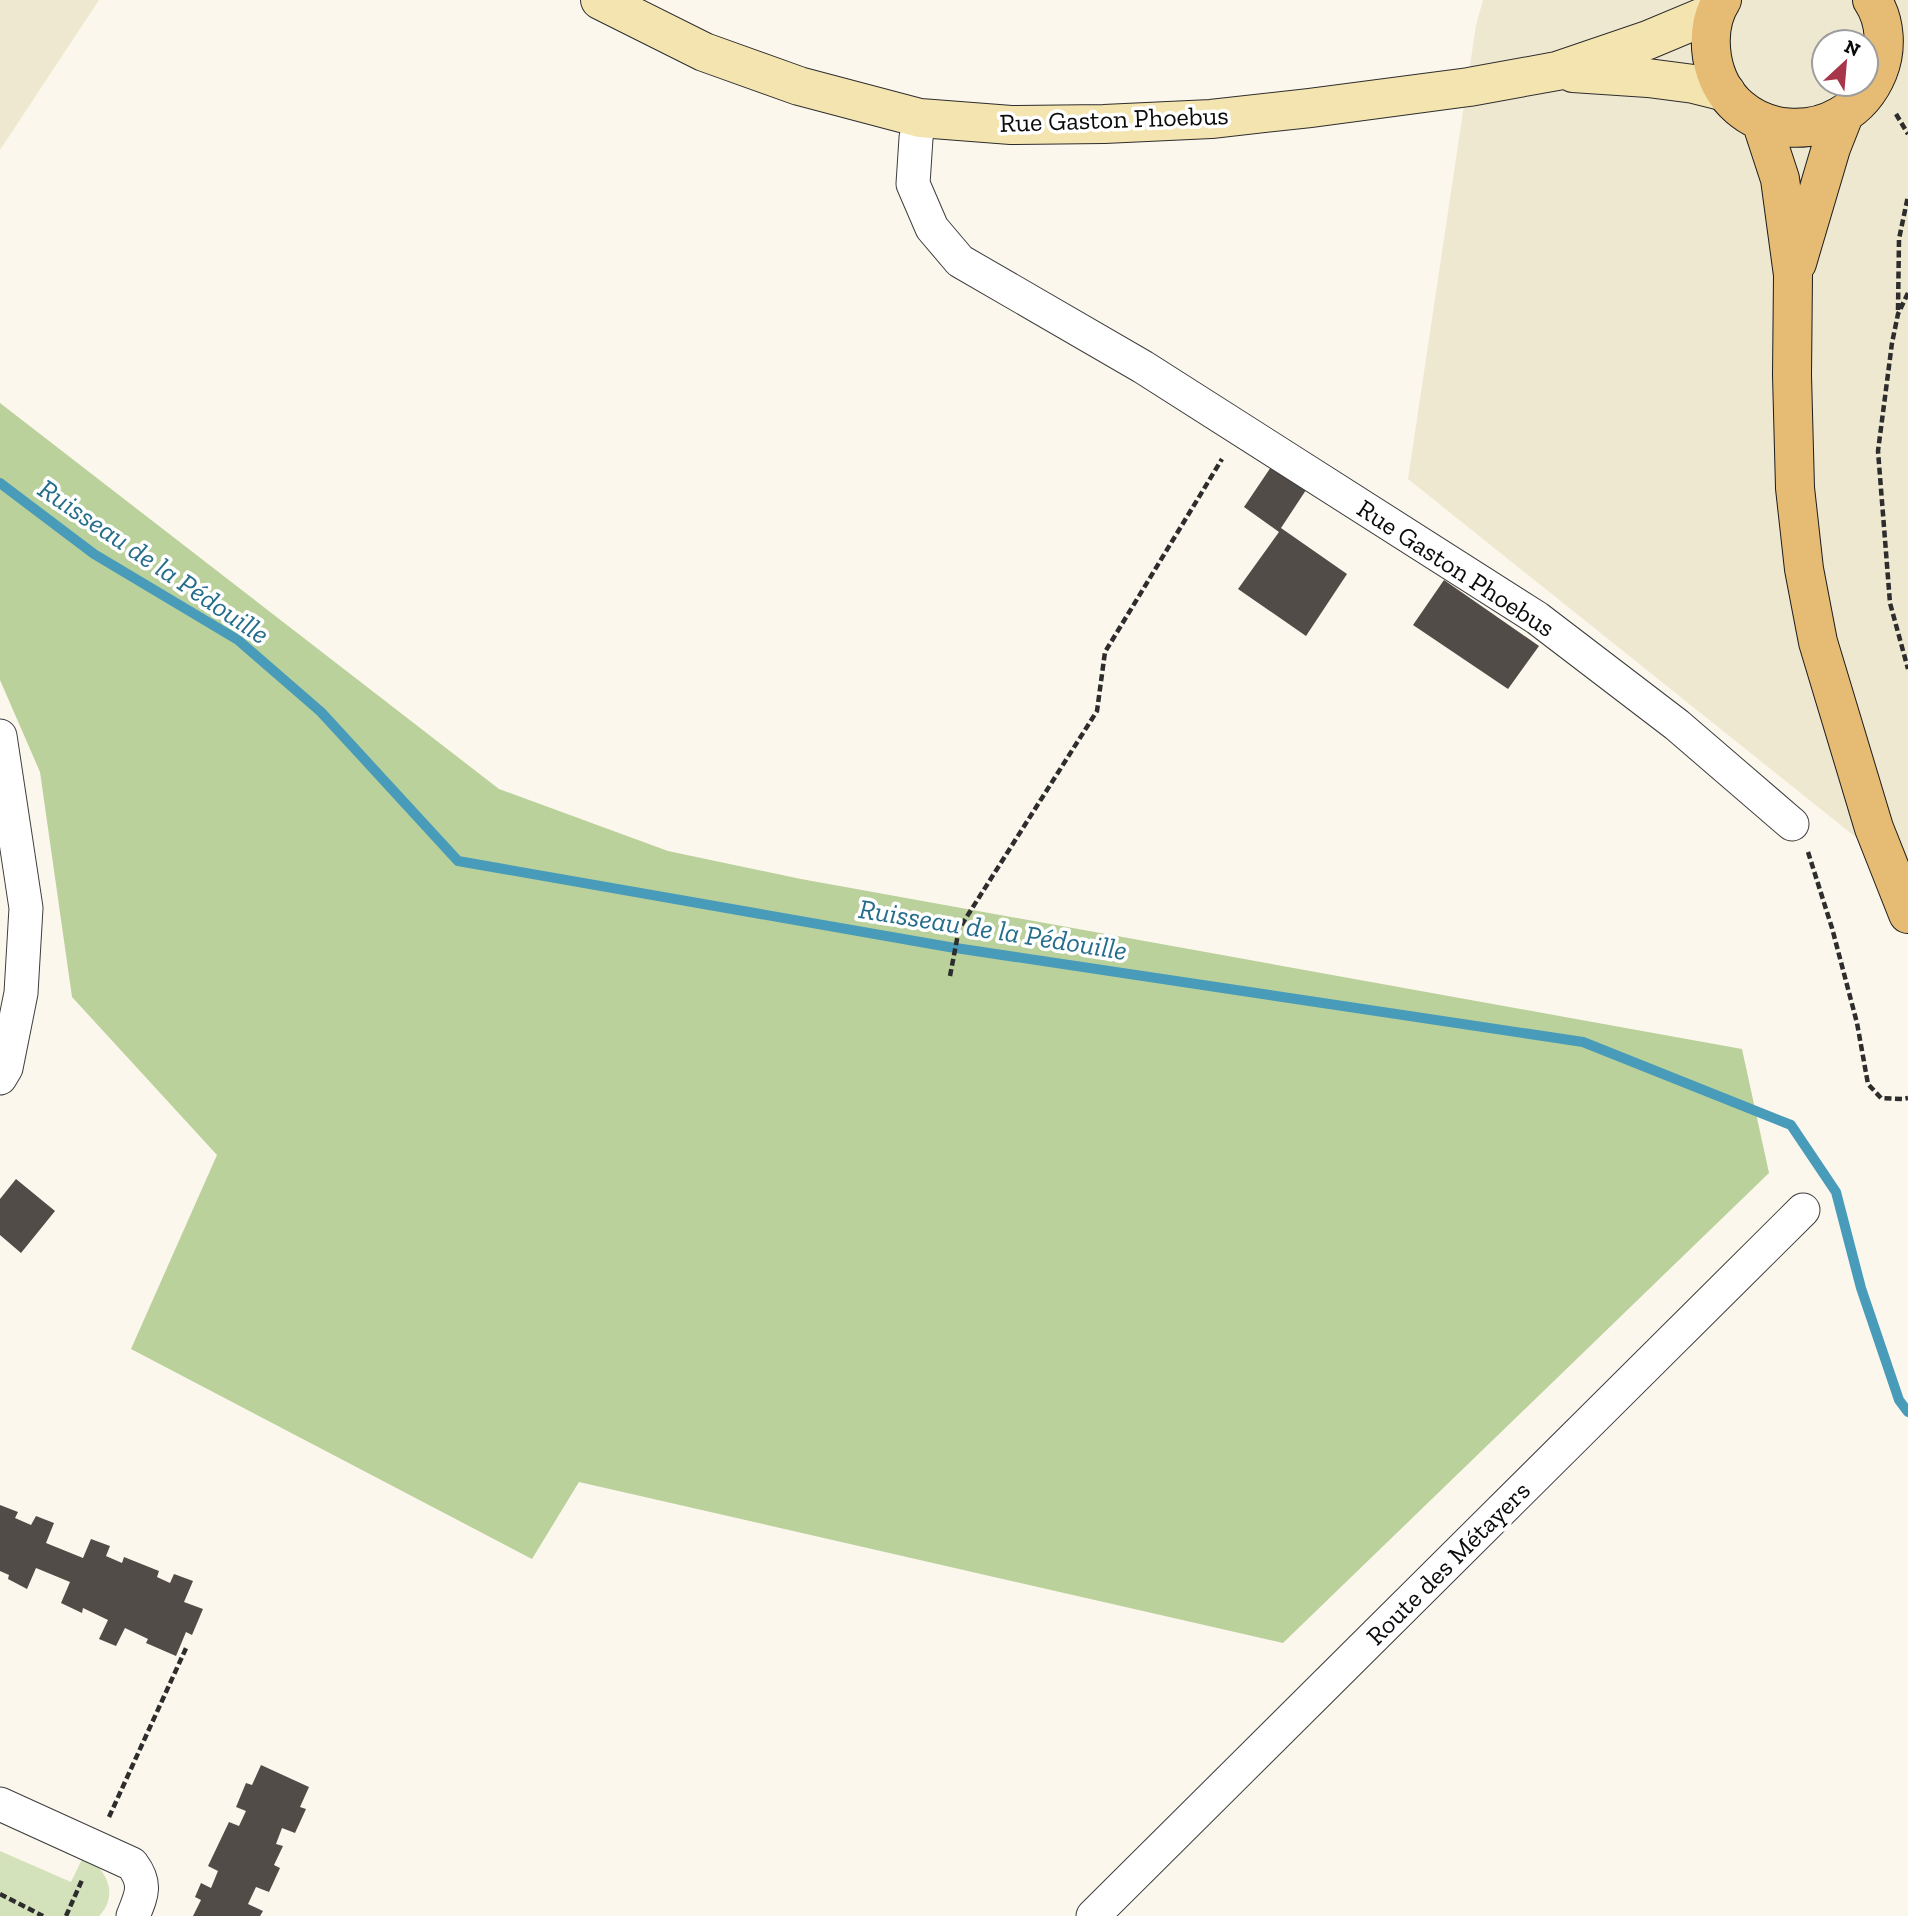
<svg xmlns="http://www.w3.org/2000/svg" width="1908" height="1916" font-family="'Zilla Slab',serif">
<rect width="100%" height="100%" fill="#fcf7ec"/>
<!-- farmland -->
<path fill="#efe8d0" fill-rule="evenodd" d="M 0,0 L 99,0 L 0,150 Z
M 1483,0 L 1908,0 L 1908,879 L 1408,479 L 1476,25 ZM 1824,42 L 1866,42 L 1866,84 L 1824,84 Z"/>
<!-- green -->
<path fill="#d4e2bb" d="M 0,1851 L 71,1882 L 82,1859 C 86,1861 93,1863 97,1866 C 112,1881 114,1901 99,1916 L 0,1916 Z"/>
<!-- forest -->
<path fill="#bbd19c" d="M 0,403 L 499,789 L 668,851 L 801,879 L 1742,1049 L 1769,1173 L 1283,1643 L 579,1482 L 532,1559 L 131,1349 L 217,1155 L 72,997 L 40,772 L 0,680 Z"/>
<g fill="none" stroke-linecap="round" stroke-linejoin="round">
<!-- stream -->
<path stroke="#489cba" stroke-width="10" d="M 0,483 L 94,554 L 238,640 L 321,712 L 458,861 L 949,947 L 1583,1042 L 1791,1125 L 1836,1192 L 1861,1288 L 1899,1400 L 1908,1412"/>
</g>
<!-- building -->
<path fill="#524c49" d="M 1273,464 L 1308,487 L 1281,528 L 1347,574 L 1306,636 L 1238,589 L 1279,532 L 1244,507 Z
M 1444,580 L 1539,646 L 1508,689 L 1413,625 Z
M 16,1179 L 55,1211 L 21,1253 L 0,1235 L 0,1199 Z
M 0,1505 L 18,1512 L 15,1518 L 31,1525 L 36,1516 L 54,1523 L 46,1543 L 83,1558 L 91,1539 L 110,1546 L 106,1556 L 122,1563 L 124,1557 L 159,1571 L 157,1577 L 170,1583 L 174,1574 L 193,1581 L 184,1602 L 203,1609 L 192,1635 L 186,1632 L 176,1656 L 146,1643 L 148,1639 L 125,1628 L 116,1646 L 99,1639 L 108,1620 L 83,1608 L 82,1613 L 61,1603 L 70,1582 L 36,1568 L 27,1589 L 8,1579 L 9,1575 L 0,1571 Z
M 261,1765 L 309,1787 L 300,1807 L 306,1809 L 295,1833 L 282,1828 L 276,1844 L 283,1846 L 274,1865 L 280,1868 L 269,1892 L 256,1887 L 248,1904 L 263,1911 L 260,1916 L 193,1916 L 201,1900 L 195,1897 L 201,1883 L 211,1888 L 218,1871 L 208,1866 L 229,1822 L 239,1826 L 246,1811 L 236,1807 L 246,1783 L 252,1785 Z"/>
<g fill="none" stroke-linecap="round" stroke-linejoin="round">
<!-- minor casing -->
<g stroke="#3e3e3e" stroke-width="35">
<path id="minor" d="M 920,118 L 916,138 L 913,184 L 932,228 L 960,261 L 1143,367 L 1537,618 L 1677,725 L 1792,824
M 0,736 L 26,908 L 21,993 L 6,1068 L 0,1078
M 0,1804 L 132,1864 C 147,1884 142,1894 133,1916
M 1093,1916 L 1803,1210"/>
</g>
<!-- secondary casing -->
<g stroke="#2d2d2d" stroke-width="40">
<path id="secondary" d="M 600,0 L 704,52 L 799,86 L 920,118 L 1011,125 L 1104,124 L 1211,119 L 1310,108 L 1469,87 L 1557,71 L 1648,40 L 1715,12
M 1573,73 L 1648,78 L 1694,84 L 1726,92"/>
</g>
<!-- primary casing -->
<g stroke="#1c1c1c" stroke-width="40">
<path id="primary" d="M 1722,0 C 1711,17 1709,37 1712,57 C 1726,144 1845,153 1878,72 C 1887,50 1886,21 1872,0
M 1761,121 L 1780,179 L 1793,275 L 1792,375 L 1795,488 L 1804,569 L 1818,642 L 1874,828 L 1908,914
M 1797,263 L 1831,148 L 1844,115"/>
</g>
<!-- path -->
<path stroke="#2d2d2d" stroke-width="4.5" stroke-dasharray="7 3.5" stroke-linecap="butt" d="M 1896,114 L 1908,134
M 1908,293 L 1898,314 L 1892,343 L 1878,451 L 1890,603 L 1908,669
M 1898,310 L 1899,239 L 1908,196
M 1808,852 L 1832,928 L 1857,1023 L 1868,1084 L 1881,1098 L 1902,1099 L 1908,1098
M 950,976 L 959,929 L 1097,711 L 1105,652 L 1222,459
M 109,1817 L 187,1646
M 0,1894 L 43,1916
M 66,1916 L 82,1880"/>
<!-- minor -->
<use href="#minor" stroke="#fff" stroke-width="33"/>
<!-- secondary -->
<use href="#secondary" stroke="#f4e4b0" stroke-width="38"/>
<!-- primary -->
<use href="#primary" stroke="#e6bb73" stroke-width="38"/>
</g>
<g text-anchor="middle" stroke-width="7" stroke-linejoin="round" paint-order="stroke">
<!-- street labels -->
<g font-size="26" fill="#0b0b0b" stroke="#fff">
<text transform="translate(1114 119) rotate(-2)" y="9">Rue Gaston Phoebus</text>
<text transform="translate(1456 568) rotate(33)" y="9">Rue Gaston Phoebus</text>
<text transform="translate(1448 1563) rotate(-45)" y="9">Route des Métayers</text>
</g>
<!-- water labels -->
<g font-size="28" font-style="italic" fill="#266d8c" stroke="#fff">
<text transform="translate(154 561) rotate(34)" y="10">Ruisseau de la Pédouille</text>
<text transform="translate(993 929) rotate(9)" y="10">Ruisseau de la Pédouille</text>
</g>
</g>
<!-- north arrow -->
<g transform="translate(1845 63) rotate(26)"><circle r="33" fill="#ffffff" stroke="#9d9d9d" stroke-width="2"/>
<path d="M0-5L12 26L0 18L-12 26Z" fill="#a8364b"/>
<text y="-10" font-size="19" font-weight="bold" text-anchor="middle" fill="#0b0b0b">N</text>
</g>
</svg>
